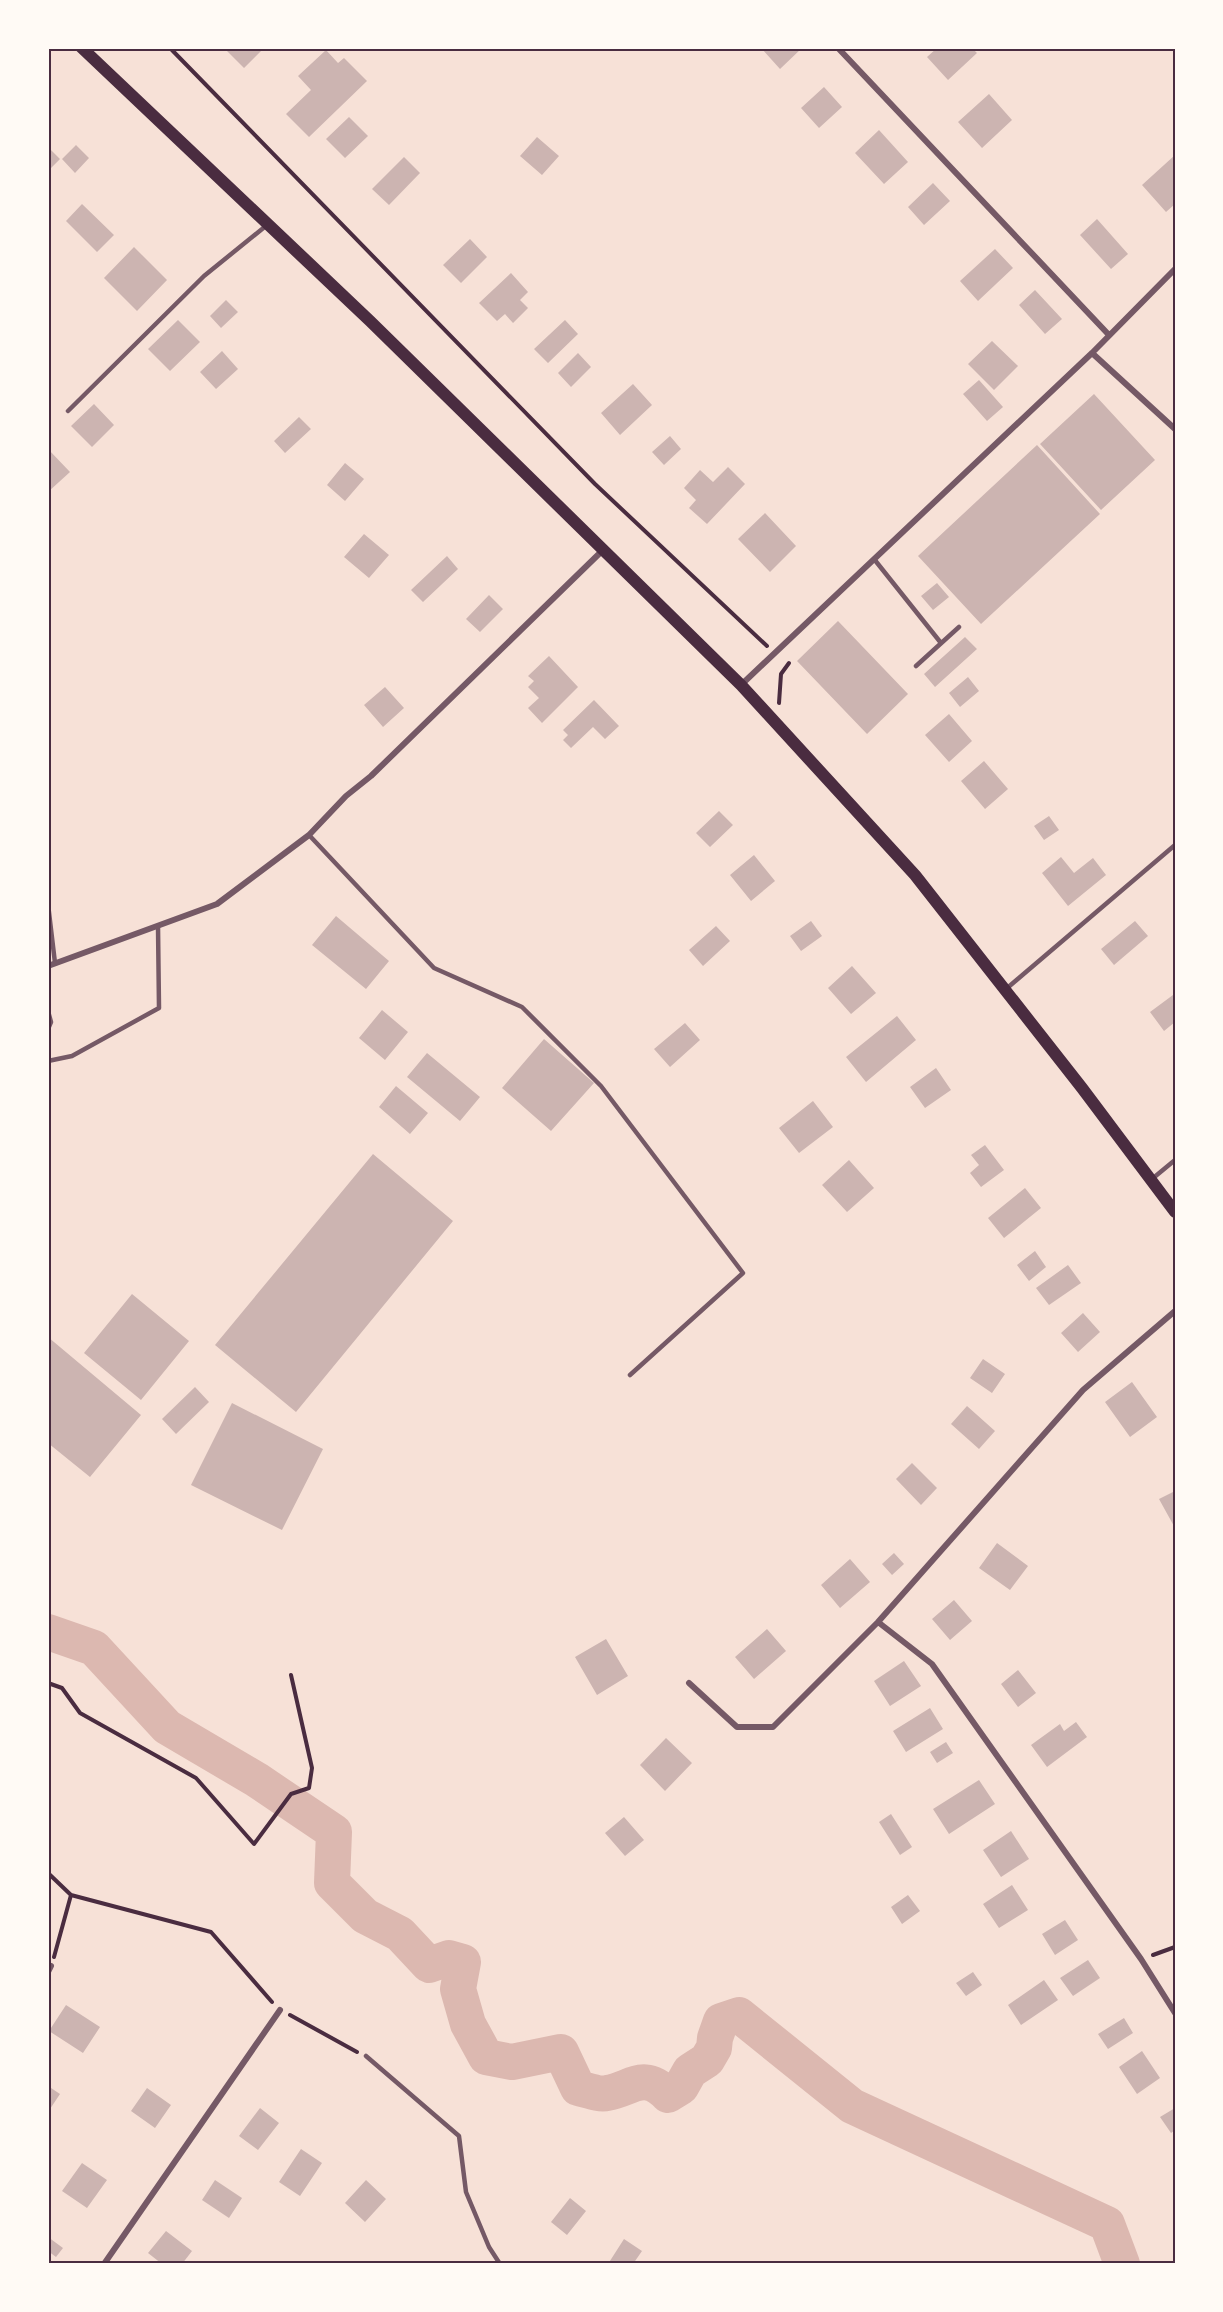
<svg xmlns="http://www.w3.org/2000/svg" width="1223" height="2312" font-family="'Fira Sans Condensed',sans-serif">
<rect width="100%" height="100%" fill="#f7e1d7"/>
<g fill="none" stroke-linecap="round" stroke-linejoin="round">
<!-- river -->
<path stroke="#dcb8b0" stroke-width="36" d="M 48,1632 L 94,1648 L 167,1727 L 257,1780 L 334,1832 L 332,1883 L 365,1916 L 400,1934 L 429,1965 L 449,1958 L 463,1962 L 458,1989 L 468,2024 L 486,2057 L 512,2062 L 561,2052 L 578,2088 C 587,2090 599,2095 607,2093 C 632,2089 643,2070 668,2095 L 681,2087 L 690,2071 L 707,2060 L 714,2048 L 715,2038 L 721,2021 L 739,2015 L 852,2106 L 1107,2224 L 1122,2264"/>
</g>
<!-- building -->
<path fill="#ccb4b1" d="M 224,48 L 264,48 L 244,68 Z
M 761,48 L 802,48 L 780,69 Z
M 937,48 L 972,48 L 977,53 L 948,80 L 927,57 Z
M 326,50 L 338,63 L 344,58 L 367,81 L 309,137 L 286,114 L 311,90 L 298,76 Z
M 824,87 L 842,107 L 819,128 L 801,108 Z
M 989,94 L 1012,120 L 982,148 L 958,122 Z
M 349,117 L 368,136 L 345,158 L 326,139 Z
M 879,130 L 908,162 L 884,184 L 855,153 Z
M 537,137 L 559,156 L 542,175 L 520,156 Z
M 76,145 L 89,158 L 75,173 L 62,159 Z
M 48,147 L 60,159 L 48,171 Z
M 1175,155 L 1175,204 L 1166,212 L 1142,185 Z
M 404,157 L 420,173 L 389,205 L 372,189 Z
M 933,183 L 950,201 L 924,225 L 908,207 Z
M 82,204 L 114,235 L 97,252 L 66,221 Z
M 1097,219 L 1128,254 L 1111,269 L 1080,235 Z
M 470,239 L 487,257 L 461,283 L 443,265 Z
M 134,247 L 167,280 L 137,311 L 104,278 Z
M 995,249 L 1013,268 L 978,301 L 960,281 Z
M 511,273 L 528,292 L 520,300 L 528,308 L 513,323 L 505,314 L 497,321 L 479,303 Z
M 1035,290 L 1062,319 L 1045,334 L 1019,305 Z
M 226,300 L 238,312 L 221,328 L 210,316 Z
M 178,320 L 200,342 L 170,371 L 148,349 Z
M 565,320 L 578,334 L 548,363 L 534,349 Z
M 992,341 L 1018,366 L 994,390 L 968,364 Z
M 222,351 L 238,369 L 216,389 L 200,372 Z
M 578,353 L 591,367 L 571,387 L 558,373 Z
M 979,380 L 1003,407 L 987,421 L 963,394 Z
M 633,384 L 652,405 L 620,435 L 601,413 Z
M 1094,394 L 1155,460 L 1101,510 L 1040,444 Z
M 94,404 L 114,425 L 92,447 L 71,426 Z
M 299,417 L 311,429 L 285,453 L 274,441 Z
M 670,436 L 681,449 L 664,465 L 652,452 Z
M 1037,445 L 1100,514 L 981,624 L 918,556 Z
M 48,449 L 70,472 L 48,492 Z
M 345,463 L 364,479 L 345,501 L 327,485 Z
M 728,467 L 745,484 L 707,524 L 689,508 L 696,500 L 684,488 L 700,470 L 713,482 Z
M 765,513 L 796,546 L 770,572 L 738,539 Z
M 364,534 L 389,555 L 369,578 L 344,557 Z
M 447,556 L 458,569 L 423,602 L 411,590 Z
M 937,583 L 949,597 L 933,610 L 921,596 Z
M 489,595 L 503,609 L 480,632 L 466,619 Z
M 838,621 L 908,694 L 867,734 L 797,661 Z
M 965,637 L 977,649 L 935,687 L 924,674 Z
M 549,656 L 578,687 L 542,723 L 528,708 L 539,698 L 528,687 L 534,681 L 528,676 Z
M 968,677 L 979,691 L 960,707 L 949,693 Z
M 385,687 L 404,708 L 383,727 L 364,705 Z
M 594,700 L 619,726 L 605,739 L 593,727 L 571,748 L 563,740 L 568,735 L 563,730 Z
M 949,714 L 972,741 L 949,762 L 925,735 Z
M 984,761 L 1008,789 L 985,809 L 961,781 Z
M 719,811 L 733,825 L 710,847 L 696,833 Z
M 1049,816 L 1059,830 L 1044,840 L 1034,826 Z
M 754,855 L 775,881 L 751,901 L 730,875 Z
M 1061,857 L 1074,873 L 1093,858 L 1106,875 L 1068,906 L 1042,873 Z
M 336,916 L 389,961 L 366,989 L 312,945 Z
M 811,921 L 822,936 L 801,951 L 790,936 Z
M 1135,921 L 1148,936 L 1114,965 L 1101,949 Z
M 716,926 L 730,941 L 703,966 L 689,950 Z
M 852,966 L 876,993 L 851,1014 L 828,988 Z
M 1173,995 L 1175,998 L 1175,1022 L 1164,1031 L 1150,1012 Z
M 382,1010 L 408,1032 L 385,1060 L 359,1038 Z
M 897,1016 L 916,1040 L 866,1082 L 846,1057 Z
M 685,1023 L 700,1040 L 670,1067 L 654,1049 Z
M 544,1039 L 594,1083 L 551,1131 L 502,1088 Z
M 427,1053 L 480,1097 L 460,1121 L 407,1077 Z
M 936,1068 L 951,1090 L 925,1108 L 910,1087 Z
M 396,1086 L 428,1113 L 410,1134 L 379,1107 Z
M 813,1101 L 833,1127 L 799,1153 L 779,1128 Z
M 985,1145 L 1004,1170 L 981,1187 L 970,1173 L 979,1165 L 971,1155 Z
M 373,1154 L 453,1221 L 296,1412 L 215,1345 Z
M 849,1160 L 874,1188 L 847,1212 L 822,1185 Z
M 1025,1188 L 1041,1208 L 1004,1238 L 988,1218 Z
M 1035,1251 L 1046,1267 L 1029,1281 L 1017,1265 Z
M 1068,1265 L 1081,1283 L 1049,1305 L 1036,1288 Z
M 132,1294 L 189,1341 L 141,1400 L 84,1353 Z
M 1083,1313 L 1100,1332 L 1078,1352 L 1061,1333 Z
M 48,1337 L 141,1415 L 90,1477 L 48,1443 Z
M 983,1359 L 1005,1374 L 992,1393 L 970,1378 Z
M 1132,1382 L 1157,1417 L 1130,1437 L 1105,1402 Z
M 195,1387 L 209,1402 L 176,1434 L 162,1419 Z
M 232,1403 L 323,1449 L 282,1530 L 191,1485 Z
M 967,1406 L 995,1431 L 979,1449 L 951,1424 Z
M 912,1463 L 937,1488 L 921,1505 L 896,1479 Z
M 1175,1491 L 1175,1528 L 1159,1499 Z
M 997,1543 L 1028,1566 L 1010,1590 L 979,1568 Z
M 894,1553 L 904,1564 L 892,1575 L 882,1564 Z
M 850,1559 L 870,1582 L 840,1608 L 821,1585 Z
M 954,1600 L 972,1621 L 950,1640 L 932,1619 Z
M 767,1629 L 786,1651 L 754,1679 L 735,1657 Z
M 606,1639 L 628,1676 L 597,1695 L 575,1657 Z
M 904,1661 L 921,1686 L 890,1706 L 874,1681 Z
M 1018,1670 L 1036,1693 L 1018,1707 L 1001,1684 Z
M 930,1708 L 943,1729 L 906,1752 L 893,1731 Z
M 1076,1722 L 1087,1737 L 1047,1767 L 1031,1745 L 1060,1724 L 1064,1731 Z
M 666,1738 L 692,1763 L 665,1791 L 640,1765 Z
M 946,1742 L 953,1753 L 937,1763 L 930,1752 Z
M 979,1780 L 995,1804 L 949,1834 L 933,1809 Z
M 891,1814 L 912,1847 L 900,1855 L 879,1822 Z
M 624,1817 L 644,1840 L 625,1856 L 605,1833 Z
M 1011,1831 L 1029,1859 L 1001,1877 L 983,1850 Z
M 1012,1885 L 1028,1910 L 999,1928 L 983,1904 Z
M 908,1895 L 920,1911 L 902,1924 L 891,1907 Z
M 1065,1920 L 1078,1940 L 1055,1955 L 1042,1934 Z
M 1088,1960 L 1100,1978 L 1073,1996 L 1060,1978 Z
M 973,1972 L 982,1985 L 966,1996 L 956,1983 Z
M 1044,1980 L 1058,2000 L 1021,2025 L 1008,2005 Z
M 66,2005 L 100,2027 L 83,2053 L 49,2031 Z
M 1124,2018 L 1133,2033 L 1108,2049 L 1098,2034 Z
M 1142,2051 L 1160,2078 L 1137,2094 L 1119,2067 Z
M 48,2086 L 60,2094 L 48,2112 Z
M 147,2088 L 171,2105 L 155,2128 L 131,2111 Z
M 260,2108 L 279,2123 L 258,2150 L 239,2136 Z
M 1175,2108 L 1175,2130 L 1171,2133 L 1160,2117 Z
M 301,2149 L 322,2163 L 300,2196 L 279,2182 Z
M 82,2163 L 107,2180 L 87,2208 L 62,2191 Z
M 215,2180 L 242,2198 L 229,2218 L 202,2200 Z
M 366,2180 L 386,2199 L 365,2222 L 345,2203 Z
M 570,2198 L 586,2211 L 567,2235 L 551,2222 Z
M 166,2231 L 192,2251 L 182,2264 L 162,2264 L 148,2253 Z
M 48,2237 L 63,2248 L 56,2257 L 48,2251 Z
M 624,2239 L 642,2251 L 633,2264 L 608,2264 Z"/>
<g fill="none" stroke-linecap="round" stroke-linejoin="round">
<!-- path -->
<path stroke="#4a2c40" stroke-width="4" d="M 170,48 L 595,484 L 767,646
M 779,703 L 781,674 L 789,663
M 48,1683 L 62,1688 L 80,1713 L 196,1778 L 254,1844 L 291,1794 L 309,1788 L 312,1768 L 291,1675
M 48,1873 L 71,1895
M 1153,1955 L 1175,1947
M 54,1957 L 71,1895 L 211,1932 L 272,2002
M 290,2015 L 357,2052"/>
<!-- service -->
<path stroke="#755966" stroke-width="4.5" d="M 68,411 L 204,276 L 267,225
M 874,559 L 941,643
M 916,666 L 959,627
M 309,835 L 434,968 L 522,1007 L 601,1086 L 743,1273 L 630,1375
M 48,904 L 55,963
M 1006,989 L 1175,845
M 48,1011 L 51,1022 L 48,1029
M 48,1061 L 72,1056 L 159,1008 L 158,926
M 1152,1179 L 1175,1160
M 366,2056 L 459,2136 L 466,2192 L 489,2247 L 500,2264"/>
<!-- minor -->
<path stroke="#755966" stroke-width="6" d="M 838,48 L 1109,335
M 1092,353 L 1175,429
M 741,685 L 1092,353 L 1175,269
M 48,966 L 217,904 L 309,835 L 346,796 L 371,776 L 603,550
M 878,1622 L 932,1664 L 1141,1959 L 1175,2013
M 689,1683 L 737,1727 L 773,1727 L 878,1622 L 1083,1390 L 1175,1311
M 48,1972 L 51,1966
M 104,2264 L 280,2010"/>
<!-- secondary -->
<path stroke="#4a2c40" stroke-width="12" d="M 82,48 L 370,321 L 741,685 L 915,875 L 1082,1088 L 1175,1212"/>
</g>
<!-- border -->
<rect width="1223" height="2312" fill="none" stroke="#fffaf5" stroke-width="99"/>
<rect x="50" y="50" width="1124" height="2212" fill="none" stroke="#4a2c40" stroke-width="2"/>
</svg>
